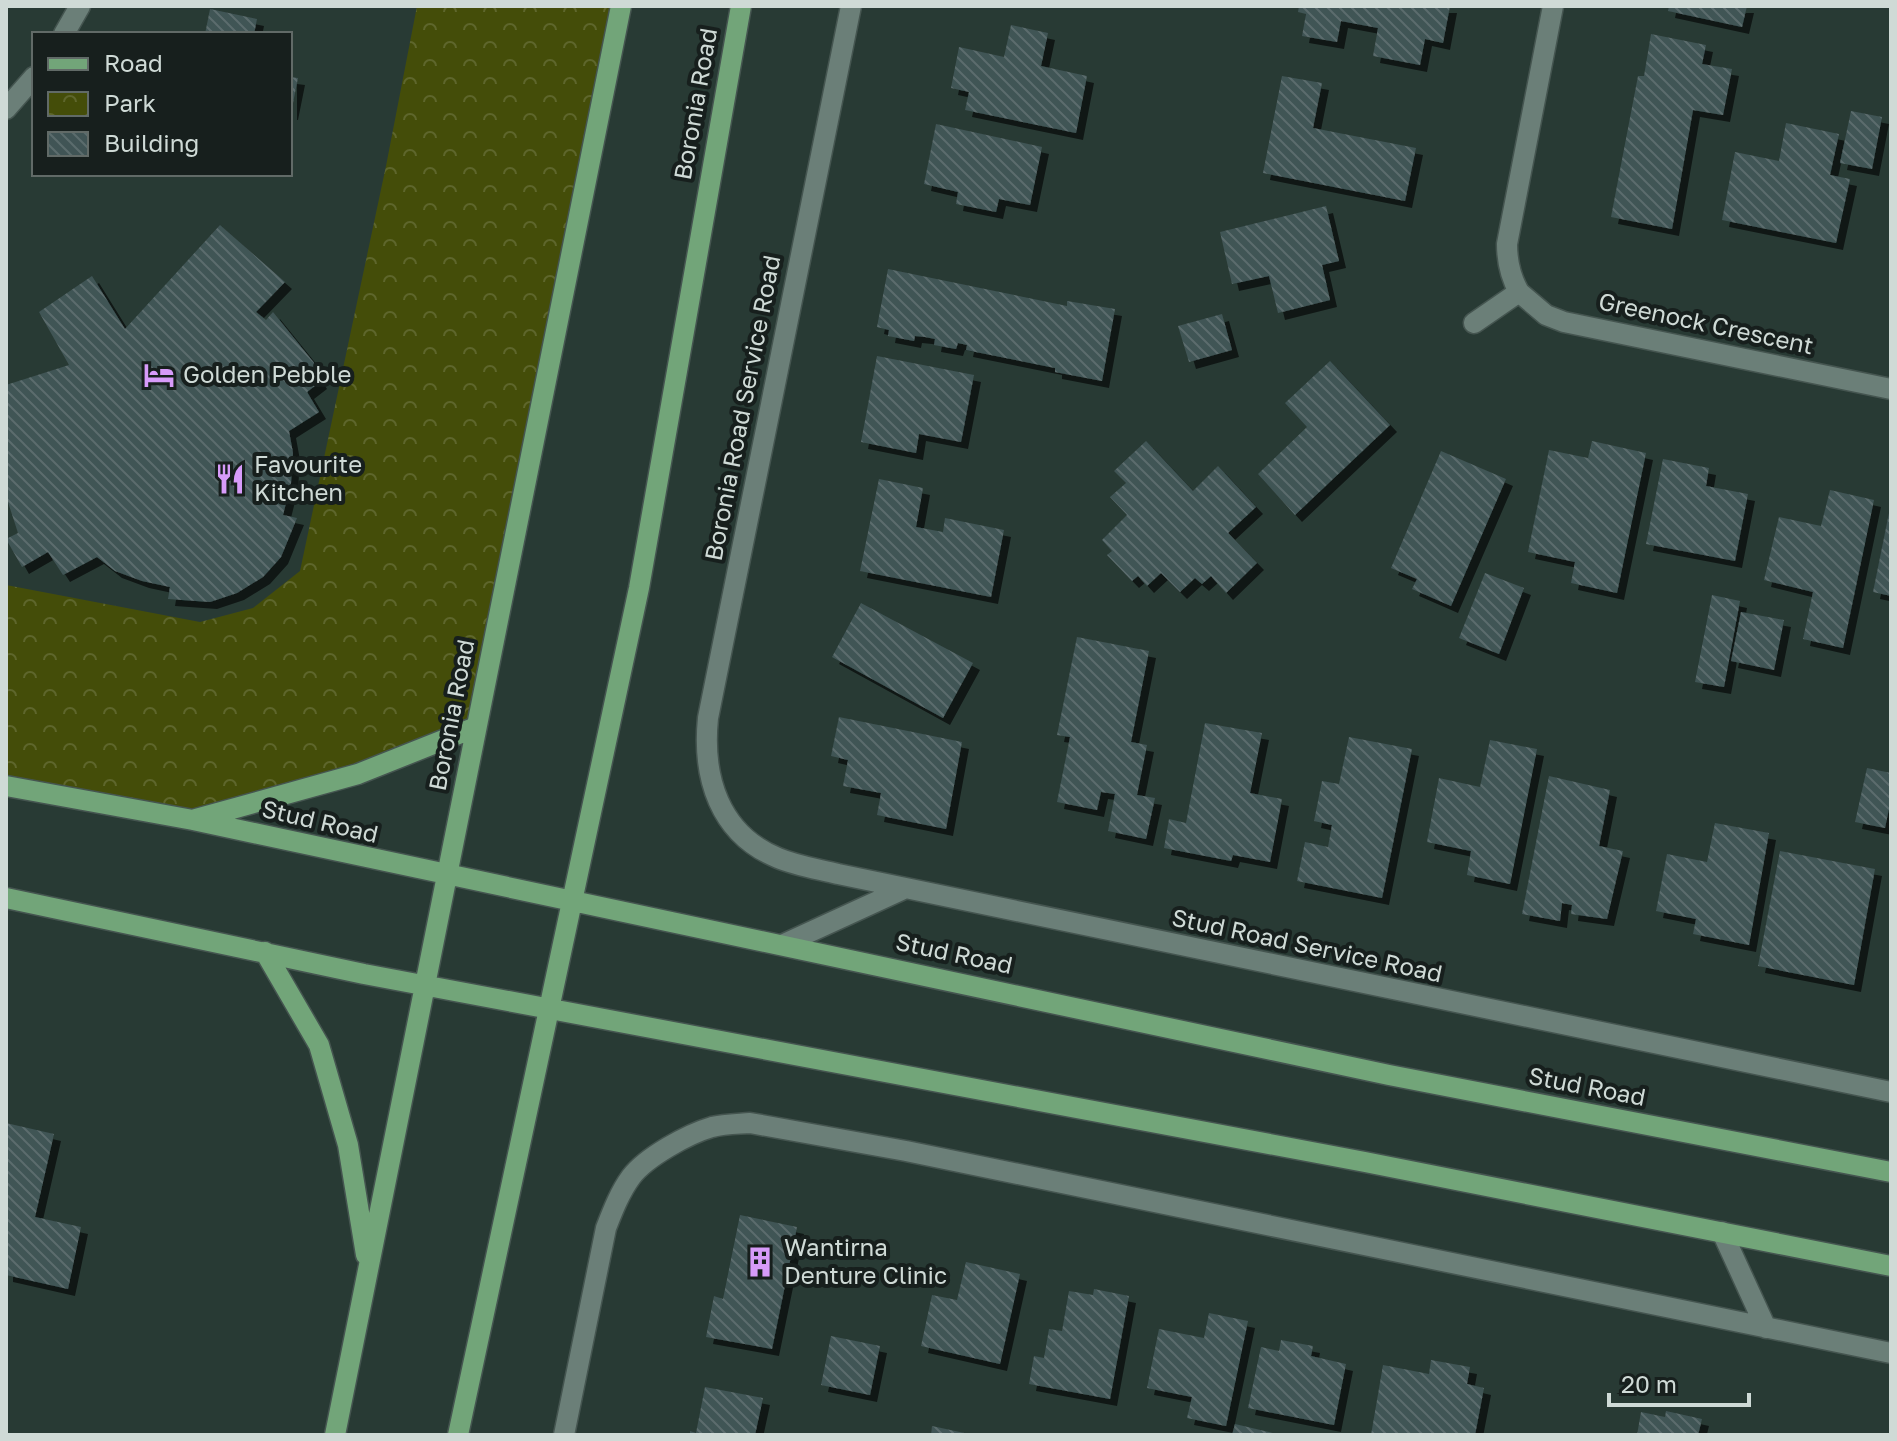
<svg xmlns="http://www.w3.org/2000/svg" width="1897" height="1441" font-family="'Golos Text',sans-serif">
<defs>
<pattern id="park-crowns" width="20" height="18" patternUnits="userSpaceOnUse" patternTransform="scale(2)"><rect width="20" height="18" fill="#444d09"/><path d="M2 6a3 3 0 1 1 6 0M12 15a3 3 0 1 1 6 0" fill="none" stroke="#5e662c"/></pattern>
<pattern id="building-back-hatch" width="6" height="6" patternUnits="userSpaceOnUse" patternTransform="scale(2)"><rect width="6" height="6" fill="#405455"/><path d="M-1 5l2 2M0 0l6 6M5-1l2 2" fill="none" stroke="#5b6c6d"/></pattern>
<filter id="shadow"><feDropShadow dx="7" dy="7" stdDeviation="0" flood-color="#0009"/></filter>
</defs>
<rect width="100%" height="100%" fill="#283a34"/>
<!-- park -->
<path fill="url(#park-crowns)" d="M 417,6 L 621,6 L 476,727 L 193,820 L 6,786 L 6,585 L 200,622 L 253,608 L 300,571 L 386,166 Z"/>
<!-- building -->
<path fill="url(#building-back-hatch)" filter="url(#shadow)" d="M 1299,6 L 1450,6 L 1443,43 L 1425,39 L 1420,65 L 1373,56 L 1378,28 L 1341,21 L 1337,42 L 1302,36 L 1306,14 L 1298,12 Z
M 1669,6 L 1747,6 L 1742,27 L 1668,11 Z
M 210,9 L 257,19 L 254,34 L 205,34 Z
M 1011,25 L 1048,33 L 1041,66 L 1087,76 L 1076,133 L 965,110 L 969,92 L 951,88 L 959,47 L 1004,57 Z
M 1651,34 L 1706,45 L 1702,64 L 1732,69 L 1723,115 L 1693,110 L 1672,229 L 1611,217 L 1638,76 L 1644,76 Z
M 1282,76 L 1322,83 L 1313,128 L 1416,148 L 1405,201 L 1263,173 Z
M 290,77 L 298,78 L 291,113 L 290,113 Z
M 1851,111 L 1882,117 L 1872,169 L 1840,163 Z
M 1786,123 L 1839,134 L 1830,175 L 1850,179 L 1836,243 L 1722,220 L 1735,152 L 1779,161 Z
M 936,124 L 1042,147 L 1030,205 L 999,199 L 996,212 L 956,204 L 958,192 L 924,184 Z
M 1326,206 L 1339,261 L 1322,265 L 1330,300 L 1278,313 L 1269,276 L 1232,284 L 1220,232 Z
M 220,225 L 285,282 L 256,312 L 266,320 L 273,312 L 319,369 L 314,372 L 320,382 L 307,392 L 319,412 L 289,431 L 293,453 L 291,483 L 283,515 L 297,518 L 281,557 L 263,577 L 237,593 L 210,602 L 168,599 L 170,587 L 142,581 L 115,571 L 97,557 L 63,575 L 48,552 L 22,567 L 6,539 L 18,533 L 6,496 L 6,385 L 69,365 L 39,312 L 92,276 L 125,329 Z
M 888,269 L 1067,306 L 1067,301 L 1115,309 L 1102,381 L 1055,372 L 1055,368 L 966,350 L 967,345 L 958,343 L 956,349 L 934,345 L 935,339 L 925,337 L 915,336 L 914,341 L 888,336 L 889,330 L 877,327 Z
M 1222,314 L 1232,350 L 1189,362 L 1178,326 Z
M 877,356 L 974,375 L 961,442 L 919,434 L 916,453 L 861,442 Z
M 1330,361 L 1390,425 L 1295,515 L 1258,474 L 1307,427 L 1285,403 Z
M 1146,441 L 1193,491 L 1218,466 L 1256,507 L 1228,533 L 1257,563 L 1226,593 L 1211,576 L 1202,584 L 1195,578 L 1180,592 L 1161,573 L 1147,586 L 1138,576 L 1132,581 L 1107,555 L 1112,551 L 1102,540 L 1127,515 L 1110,497 L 1126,483 L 1114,471 Z
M 1592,441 L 1646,453 L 1617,593 L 1571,583 L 1575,562 L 1528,552 L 1549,450 L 1588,458 Z
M 1441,451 L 1506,479 L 1451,606 L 1412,589 L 1417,579 L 1391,568 Z
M 1663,459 L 1709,468 L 1706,486 L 1748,494 L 1735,561 L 1646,544 Z
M 879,479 L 923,488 L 916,527 L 943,532 L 945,518 L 1004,530 L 991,597 L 860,571 Z
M 1830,490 L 1874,500 L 1843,648 L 1803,639 L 1813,592 L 1764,580 L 1779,517 L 1821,526 Z
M 1890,508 L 1891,508 L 1891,596 L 1873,592 Z
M 1485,573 L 1524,588 L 1499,654 L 1459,638 Z
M 1712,595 L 1740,601 L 1724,687 L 1695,682 Z
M 861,603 L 973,663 L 943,718 L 832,657 Z
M 1741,612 L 1784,620 L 1774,670 L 1731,661 Z
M 1077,637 L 1149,651 L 1131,742 L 1147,745 L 1137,795 L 1155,798 L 1146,839 L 1108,831 L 1115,794 L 1101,792 L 1097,810 L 1057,802 L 1070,737 L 1057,735 Z
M 839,717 L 962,742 L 946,829 L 877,815 L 881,793 L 843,786 L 848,760 L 831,756 Z
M 1205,723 L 1262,733 L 1250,793 L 1282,799 L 1270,862 L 1233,855 L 1231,861 L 1164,848 L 1169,819 L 1186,823 Z
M 1349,737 L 1412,749 L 1382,898 L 1297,881 L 1305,842 L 1328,847 L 1332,825 L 1314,821 L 1322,781 L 1339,784 Z
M 1490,740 L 1537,749 L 1510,884 L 1467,875 L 1471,851 L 1427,842 L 1439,778 L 1480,787 Z
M 1867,768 L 1891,773 L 1891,799 L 1885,828 L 1855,822 Z
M 1549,776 L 1610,790 L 1599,846 L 1623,851 L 1607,919 L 1571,914 L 1572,905 L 1562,903 L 1560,921 L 1522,914 Z
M 1715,823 L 1769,833 L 1749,945 L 1693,934 L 1696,919 L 1656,911 L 1667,854 L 1707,862 Z
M 1780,851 L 1875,869 L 1854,985 L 1758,966 Z
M 6,1123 L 54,1134 L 35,1217 L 81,1227 L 68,1289 L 6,1275 Z
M 740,1215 L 797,1227 L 772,1349 L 706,1337 L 714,1296 L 723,1299 Z
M 966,1262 L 1020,1274 L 1000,1364 L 921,1346 L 932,1295 L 957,1300 Z
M 1094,1289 L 1129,1296 L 1110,1399 L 1029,1384 L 1034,1356 L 1044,1358 L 1049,1329 L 1062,1331 L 1069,1291 L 1093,1295 Z
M 1209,1313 L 1248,1321 L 1226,1426 L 1187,1418 L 1192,1397 L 1147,1388 L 1159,1329 L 1204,1338 Z
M 831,1336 L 880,1346 L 870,1395 L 821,1385 Z
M 1281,1340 L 1313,1346 L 1311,1356 L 1346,1364 L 1334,1425 L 1248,1408 L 1261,1347 L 1279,1351 Z
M 1431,1360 L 1470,1367 L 1467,1384 L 1484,1388 L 1475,1435 L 1371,1435 L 1383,1365 L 1429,1374 Z
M 705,1387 L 763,1398 L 755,1435 L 690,1435 L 690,1431 L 696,1433 Z
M 1666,1411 L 1702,1419 L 1698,1435 L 1637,1435 L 1641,1412 L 1665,1417 Z
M 1235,1424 L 1277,1434 L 1277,1435 L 1232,1435 Z
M 932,1426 L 969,1434 L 969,1435 L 931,1435 Z"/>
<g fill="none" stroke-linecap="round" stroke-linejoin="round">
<!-- minor casing -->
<g stroke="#455550" stroke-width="23">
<path id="minor" d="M 851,6 L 708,718 C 702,777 719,834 778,858 C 797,866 818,869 838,874 L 1891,1092
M 64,34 L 80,6
M 6,109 L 34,77
M 1519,292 C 1510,276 1507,262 1507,244 L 1553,6
M 1474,323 L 1519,292 L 1546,315 L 1564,322 L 1891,389
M 784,944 L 906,888
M 1722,1232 L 1766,1328
M 564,1435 L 606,1228 C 613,1210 620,1192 631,1177 C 646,1157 688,1134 712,1127 C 724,1124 737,1124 750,1123 L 906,1151 L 1891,1353"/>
</g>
<!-- major casing -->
<g stroke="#455550" stroke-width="23">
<path id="major" d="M 6,786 L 193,820 L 1389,1075 L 1891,1172
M 196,819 L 358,774 L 476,727
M 6,898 L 364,974 L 1365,1162 L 1891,1266
M 265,952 L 319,1045 L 348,1145 L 366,1255
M 335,1435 L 621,6
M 458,1435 L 639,588 L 741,6"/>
</g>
<!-- minor -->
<use href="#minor" stroke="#6b7f78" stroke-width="20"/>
<!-- major -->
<use href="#major" stroke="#72a579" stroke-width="20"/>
</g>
<!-- icons -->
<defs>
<g id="hotel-bare" transform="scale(2.4)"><path d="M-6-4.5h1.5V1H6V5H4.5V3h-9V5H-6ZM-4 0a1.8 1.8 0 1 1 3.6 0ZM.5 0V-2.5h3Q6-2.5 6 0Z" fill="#d79bf9" stroke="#171f1d" stroke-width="2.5" paint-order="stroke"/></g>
<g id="restaurant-bare" transform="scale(2.4)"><path d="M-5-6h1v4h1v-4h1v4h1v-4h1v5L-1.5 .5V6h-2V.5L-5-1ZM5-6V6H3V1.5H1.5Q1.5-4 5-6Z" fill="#d79bf9" stroke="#171f1d" stroke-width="2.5" paint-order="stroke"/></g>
<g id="building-bare" transform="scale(2.4)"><path d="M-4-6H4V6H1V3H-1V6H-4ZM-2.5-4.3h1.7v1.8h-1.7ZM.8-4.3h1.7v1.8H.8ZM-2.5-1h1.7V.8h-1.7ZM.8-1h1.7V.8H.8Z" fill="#d79bf9" stroke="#171f1d" stroke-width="2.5" paint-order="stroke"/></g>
</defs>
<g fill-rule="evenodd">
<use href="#hotel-bare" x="159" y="375"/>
<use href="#restaurant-bare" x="230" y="479"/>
<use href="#building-bare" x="760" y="1262"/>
</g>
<g text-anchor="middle" stroke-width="8" stroke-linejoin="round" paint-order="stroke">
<!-- street labels -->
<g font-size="24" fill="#cfdad6" stroke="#171f1d">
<text transform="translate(696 104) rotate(-80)" y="8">Boronia Road</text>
<text transform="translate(1706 324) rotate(12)" y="8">Greenock Crescent</text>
<text transform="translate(743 408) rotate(-79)" y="8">Boronia Road Service Road</text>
<text transform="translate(452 715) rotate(-79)" y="8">Boronia Road</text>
<text transform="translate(320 822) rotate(13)" y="8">Stud Road</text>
<text transform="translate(1307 946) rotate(12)" y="8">Stud Road Service Road</text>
<text transform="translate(954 954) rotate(12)" y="8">Stud Road</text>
<text transform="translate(1587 1087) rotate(11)" y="8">Stud Road</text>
</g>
<!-- poi labels -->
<g font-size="24" fill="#cfdad6" stroke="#171f1d" text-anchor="start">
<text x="183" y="383">Golden Pebble</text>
<text x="254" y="473">Favourite<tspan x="254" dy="28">Kitchen</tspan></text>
<text x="784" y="1256">Wantirna<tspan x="784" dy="28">Denture Clinic</tspan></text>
</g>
</g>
<!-- border -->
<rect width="1897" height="1441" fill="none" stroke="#cfdad6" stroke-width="16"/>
<!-- legend -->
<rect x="32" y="32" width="260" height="144" fill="#171f1d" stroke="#616a67" stroke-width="2"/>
<rect x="48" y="58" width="40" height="12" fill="#72a579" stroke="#616a67" stroke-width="2"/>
<text x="104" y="72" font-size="24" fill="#cfdad6">Road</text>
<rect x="48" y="92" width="40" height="24" fill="url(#park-crowns)" stroke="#616a67" stroke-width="2"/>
<text x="104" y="112" font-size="24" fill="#cfdad6">Park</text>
<rect x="48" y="132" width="40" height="24" fill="url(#building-back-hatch)" stroke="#616a67" stroke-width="2"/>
<text x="104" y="152" font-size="24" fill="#cfdad6">Building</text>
<!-- scale -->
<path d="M1609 1393v12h140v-12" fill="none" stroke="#cfdad6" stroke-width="4"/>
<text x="1621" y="1393" font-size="24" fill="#cfdad6" stroke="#171f1d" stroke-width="6" paint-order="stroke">20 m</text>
</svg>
